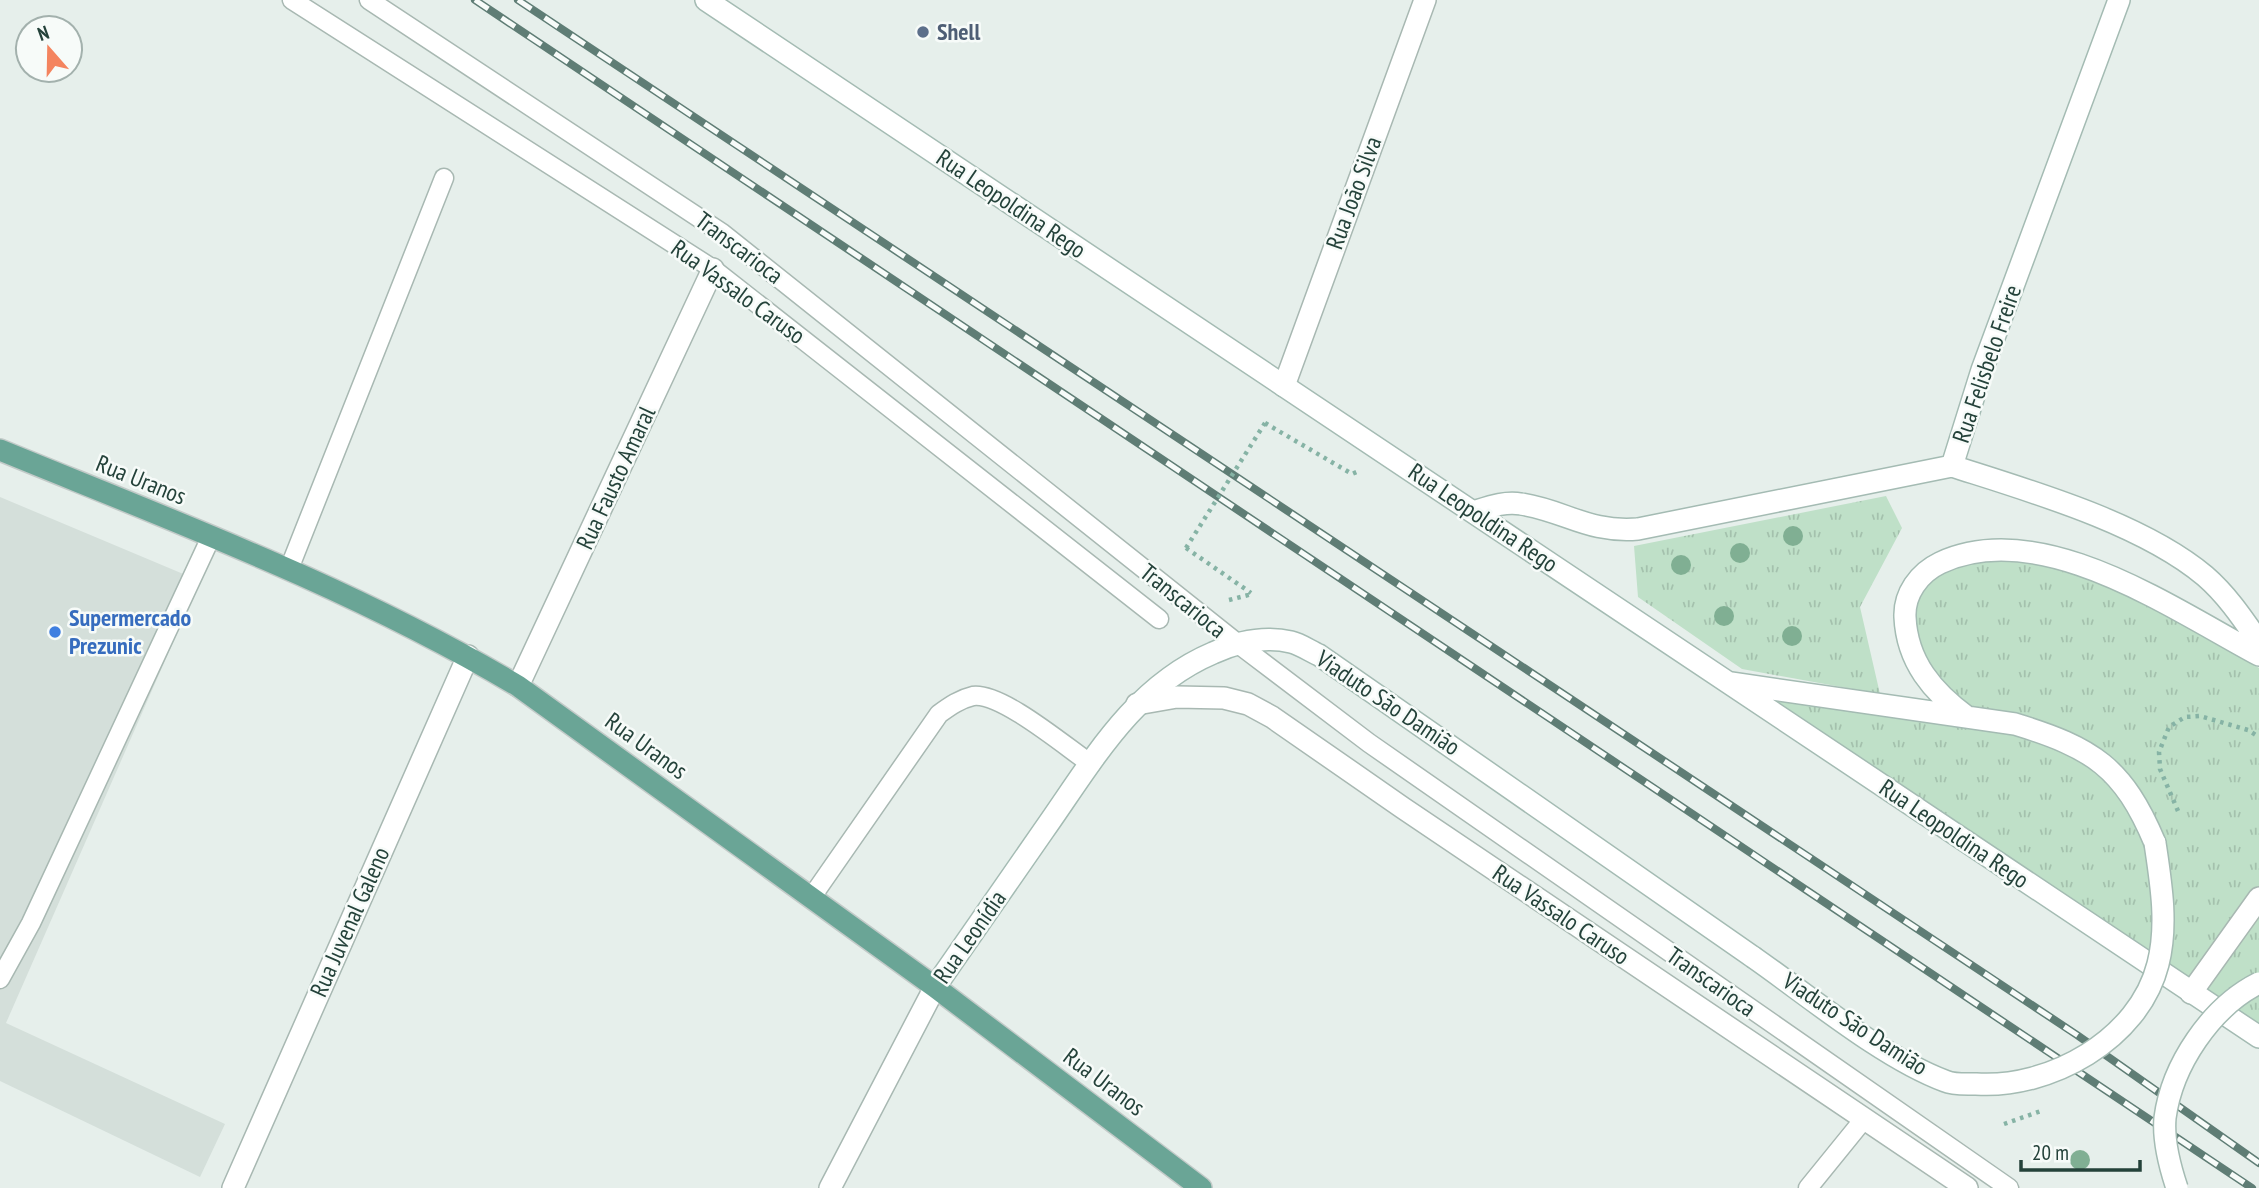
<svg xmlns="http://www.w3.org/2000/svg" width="2259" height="1188" font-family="'PT Sans Narrow',sans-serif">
<defs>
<pattern id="park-tufts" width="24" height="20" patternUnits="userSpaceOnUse" patternTransform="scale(1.75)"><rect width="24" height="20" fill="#bfe0c8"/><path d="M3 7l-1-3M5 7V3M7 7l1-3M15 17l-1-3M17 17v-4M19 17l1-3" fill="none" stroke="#a4c1ad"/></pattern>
</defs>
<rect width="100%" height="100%" fill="#e6efeb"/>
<!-- built -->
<path fill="#d4dfda" d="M 0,497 L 200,581 L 6,1023 L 225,1124 L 200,1177 L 0,1081 Z"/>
<!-- park -->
<path fill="url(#park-tufts)" d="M 1886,496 L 1902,528 L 1860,607 L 1880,694 L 1742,669 L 1638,597 L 1634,546 Z
M 2004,549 L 2115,577 L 2259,668 L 2259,1037 L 1726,682 L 1965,716 L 1925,687 L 1898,599 L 1927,564 Z"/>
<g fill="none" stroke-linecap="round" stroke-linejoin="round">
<!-- lane casing -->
<g stroke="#a8b8b2" stroke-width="21">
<path id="lane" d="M 292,0 L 713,269 L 1159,619
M 369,0 L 722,233 L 1237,643 L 1369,743 L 2009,1188
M 289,569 L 444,178
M 811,898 L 939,714 C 950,706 960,699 973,696 C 1001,692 1066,747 1091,764
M 0,979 L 31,923 L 211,537
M 1808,1188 L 1864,1119"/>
</g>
<!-- street casing -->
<g stroke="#a8b8b2" stroke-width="24">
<path id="street" d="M 1284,386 L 1425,0
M 518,686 L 713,269
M 1137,704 L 1177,697 L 1224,698 L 1248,704 L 1272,717 L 1403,808 L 1967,1188
M 2191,993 L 2259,898
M 233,1188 L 468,656
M 830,1188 L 935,987"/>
</g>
<!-- secondary casing -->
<g stroke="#a4bbb3" stroke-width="24">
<path id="secondary" d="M 706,0 L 2259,1037
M 1952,466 C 2030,491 2142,523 2205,576 C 2227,595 2243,619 2259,642
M 1473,512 C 1489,507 1505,501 1521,504 C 1566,511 1588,533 1638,529 L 1952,466 L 1982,370 L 2119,0
M 1731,683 L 2015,724 C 2093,748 2123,767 2155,843
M 1967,717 C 1933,692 1907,662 1905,617 C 1904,594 1919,573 1940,563 C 2040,516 2171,608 2259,655
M 935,987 C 971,935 1008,882 1044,830 C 1092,762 1133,687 1213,653 C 1237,642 1265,636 1291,642 C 1300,644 1310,651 1319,655 L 1753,957"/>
</g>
<!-- primary casing -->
<g stroke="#c2cac8" stroke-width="24">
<path id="primary" d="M 0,450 C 176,522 355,589 518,686 L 935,987 L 1201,1188"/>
</g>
<!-- path -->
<path stroke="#86b3a5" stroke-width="4.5" stroke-dasharray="3.5 5" stroke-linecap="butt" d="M 1265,423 L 1352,474 L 1359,471
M 1186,548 L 1251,593
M 1229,600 L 1252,594
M 2178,811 L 2160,769 L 2159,752 L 2169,727 L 2185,717 L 2200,716 L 2248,730 L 2259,737"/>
<!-- lane -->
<use href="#lane" stroke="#fff" stroke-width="18"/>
<!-- street -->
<use href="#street" stroke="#fff" stroke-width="21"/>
<!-- secondary -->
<use href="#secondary" stroke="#fff" stroke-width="21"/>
<!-- primary -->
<use href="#primary" stroke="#6aa596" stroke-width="21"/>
<!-- rail casing -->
<g stroke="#5f7d75" stroke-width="8">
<path id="rail" d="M 475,0 L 2252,1188
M 518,0 L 2077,1035 L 2259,1163"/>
</g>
<!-- rail -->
<use href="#rail" stroke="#f7fbf9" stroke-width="5" stroke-dasharray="16" stroke-linecap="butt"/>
<!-- secondary-bridge casing -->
<g stroke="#a4bbb3" stroke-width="24" stroke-linecap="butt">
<path id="secondary-bridge" d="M 1753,957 C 1809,996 1883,1058 1945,1081 C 1954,1085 1966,1084 1976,1084 C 2049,1089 2139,1040 2158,964 C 2168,925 2161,883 2155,843
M 2177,1188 C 2170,1167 2163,1140 2165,1118 C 2172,1065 2211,1007 2259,983"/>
</g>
<!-- path-bridge -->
<path stroke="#86b3a5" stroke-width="4.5" stroke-dasharray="3.5 5" stroke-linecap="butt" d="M 1186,548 L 1265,423
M 2004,1124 L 2041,1111"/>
<!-- secondary-bridge -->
<use href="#secondary-bridge" stroke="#fff" stroke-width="21"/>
</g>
<!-- trees -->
<g fill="#80af93">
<circle cx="1793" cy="536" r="10"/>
<circle cx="1740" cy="553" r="10"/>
<circle cx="1681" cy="565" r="10"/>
<circle cx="1724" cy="616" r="10"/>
<circle cx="1792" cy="636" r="10"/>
<circle cx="2080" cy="1160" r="10"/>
</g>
<!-- markers -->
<circle fill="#5c6f8a" stroke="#f7fbf9" stroke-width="2.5" cx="923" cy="32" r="7"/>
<circle fill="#3f7fe0" stroke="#f7fbf9" stroke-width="2.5" cx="55" cy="632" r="7"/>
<g text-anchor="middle" stroke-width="5" stroke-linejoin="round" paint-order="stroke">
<!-- service labels -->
<g font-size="24" font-weight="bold" fill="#4e5e75" stroke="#f7fbf9" text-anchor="start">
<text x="937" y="40">Shell</text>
</g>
<!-- street labels -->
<g font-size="24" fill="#24423a" stroke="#f7fbf9">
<text transform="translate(1354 193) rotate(-70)" y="8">Rua João Silva</text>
<text transform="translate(1011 204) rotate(34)" y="8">Rua Leopoldina Rego</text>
<text transform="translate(739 248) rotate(37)" y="8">Transcarioca</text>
<text transform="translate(738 292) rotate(36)" y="8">Rua Vassalo Caruso</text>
<text transform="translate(1987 364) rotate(-71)" y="8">Rua Felisbelo Freire</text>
<text transform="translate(616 478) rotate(-65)" y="8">Rua Fausto Amaral</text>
<text transform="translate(141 480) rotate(22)" y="8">Rua Uranos</text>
<text transform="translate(1483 518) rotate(34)" y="8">Rua Leopoldina Rego</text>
<text transform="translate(1183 601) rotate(39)" y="8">Transcarioca</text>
<text transform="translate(1388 703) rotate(34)" y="8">Viaduto São Damião</text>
<text transform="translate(646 746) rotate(36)" y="8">Rua Uranos</text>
<text transform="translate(1954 834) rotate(34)" y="8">Rua Leopoldina Rego</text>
<text transform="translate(1561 915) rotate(34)" y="8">Rua Vassalo Caruso</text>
<text transform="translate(350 922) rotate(-66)" y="8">Rua Juvenal Galeno</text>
<text transform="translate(970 937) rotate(-55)" y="8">Rua Leonídia</text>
<text transform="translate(1711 982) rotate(35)" y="8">Transcarioca</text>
<text transform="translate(1855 1024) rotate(33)" y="8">Viaduto São Damião</text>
<text transform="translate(1104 1082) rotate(37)" y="8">Rua Uranos</text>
</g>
<!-- shop labels -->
<g font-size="24" font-weight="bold" fill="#366cbe" stroke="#f7fbf9" text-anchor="start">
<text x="69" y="626">Supermercado<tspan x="69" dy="28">Prezunic</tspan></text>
</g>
</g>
<!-- north arrow -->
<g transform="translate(49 49) rotate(340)"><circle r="33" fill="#f7fbf9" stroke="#a3b1ad" stroke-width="2"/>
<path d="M0-5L12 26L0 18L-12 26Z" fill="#f4845f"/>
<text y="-10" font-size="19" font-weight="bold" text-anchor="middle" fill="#24423a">N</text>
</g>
<!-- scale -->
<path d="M2021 1160v10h119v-10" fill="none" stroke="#24423a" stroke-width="3.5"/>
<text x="2032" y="1160" font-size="21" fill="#24423a" stroke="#f7fbf9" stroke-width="5" paint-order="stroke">20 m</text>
</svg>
